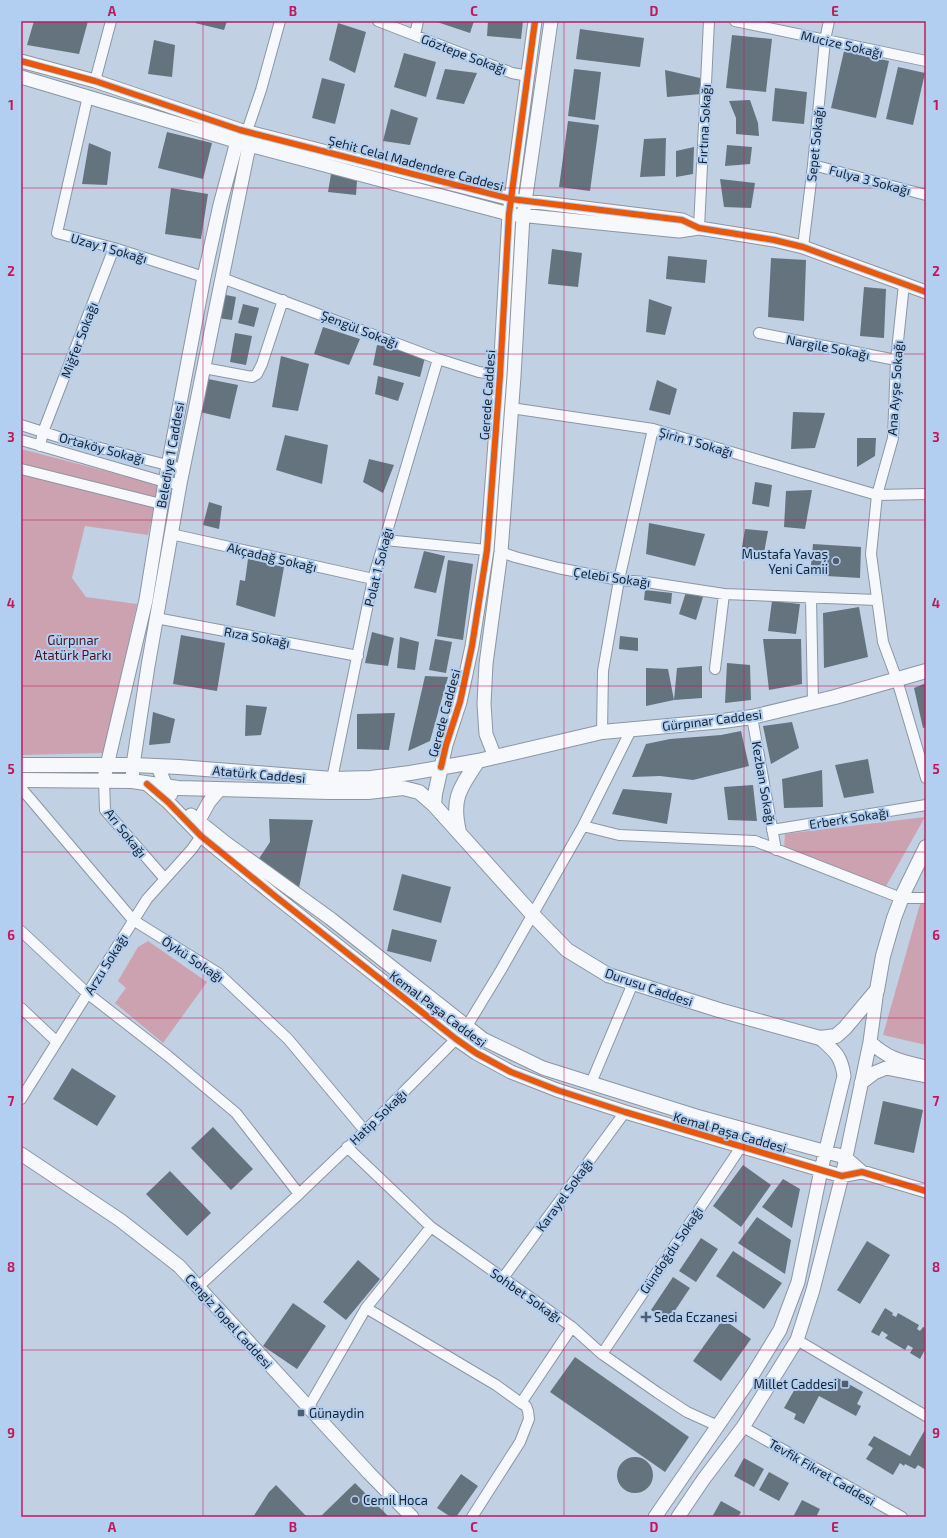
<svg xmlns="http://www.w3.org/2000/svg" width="947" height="1538" font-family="'Exo 2',sans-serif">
<rect width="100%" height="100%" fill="#c1d0e3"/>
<!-- green -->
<path fill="#cca2b0" d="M 21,449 L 159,485 L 148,535 L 85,526 L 72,578 L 86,597 L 137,604 L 104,753 L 21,755 Z
M 925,817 L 885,888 L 784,850 L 785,834 Z
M 920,904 L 926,904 L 926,1045 L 883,1035 Z
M 148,941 L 207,982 L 163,1043 L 115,1003 L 126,988 L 118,981 L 138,947 Z"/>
<!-- building -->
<path fill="#65737f" d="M 34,21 L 88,21 L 79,54 L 27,45 Z
M 196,21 L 227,21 L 224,30 L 195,23 Z
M 434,21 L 474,21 L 470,33 Z
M 488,21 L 523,21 L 521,39 L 487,36 Z
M 338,23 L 366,32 L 355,73 L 329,60 Z
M 580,29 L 644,38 L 640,67 L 576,59 Z
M 732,35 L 772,39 L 766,92 L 726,88 Z
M 154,40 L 175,45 L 172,77 L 148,74 Z
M 844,51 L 889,61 L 876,118 L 831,108 Z
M 404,53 L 436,62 L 426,97 L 394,87 Z
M 898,67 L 925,73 L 913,125 L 886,119 Z
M 445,69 L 477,73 L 464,104 L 436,99 Z
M 574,69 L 601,72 L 595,120 L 568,116 Z
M 665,70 L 700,78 L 701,94 L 667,97 Z
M 322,78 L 345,84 L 335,124 L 312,118 Z
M 775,88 L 807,92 L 804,124 L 772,121 Z
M 750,100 L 758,123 L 759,136 L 736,134 L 736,118 L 729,101 Z
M 391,109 L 418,118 L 410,145 L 383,141 Z
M 568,121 L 599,125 L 590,191 L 559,187 Z
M 167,132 L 212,143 L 203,179 L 158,168 Z
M 666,138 L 665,176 L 640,177 L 644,139 Z
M 89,143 L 111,152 L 107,185 L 82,184 Z
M 727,145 L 752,147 L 750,164 L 725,166 Z
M 694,147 L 693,174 L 676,177 L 676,151 Z
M 331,174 L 357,180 L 356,195 L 328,192 Z
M 720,179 L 755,183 L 751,208 L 724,207 Z
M 171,188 L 208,194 L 201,239 L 165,234 Z
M 552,249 L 582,253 L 578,287 L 548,284 Z
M 668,256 L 707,260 L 705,283 L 666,279 Z
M 771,258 L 806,260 L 804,321 L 768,317 Z
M 864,287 L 886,289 L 884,338 L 860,336 Z
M 221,294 L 236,297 L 232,320 L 217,318 Z
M 649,299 L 672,307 L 665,335 L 646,332 Z
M 243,304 L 259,308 L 254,327 L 238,323 Z
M 323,327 L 360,339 L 349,365 L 314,354 Z
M 235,333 L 252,336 L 246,365 L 230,362 Z
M 377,345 L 426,354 L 420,377 L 373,365 Z
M 281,356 L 309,364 L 298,411 L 272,407 Z
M 378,376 L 404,383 L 398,401 L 375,394 Z
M 208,379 L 238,385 L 230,419 L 200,412 Z
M 657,380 L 677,389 L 670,415 L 649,410 Z
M 793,412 L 825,413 L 815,448 L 791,449 Z
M 285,435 L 328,445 L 322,484 L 276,470 Z
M 857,438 L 876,438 L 875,456 L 857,467 Z
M 369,459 L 394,465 L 383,493 L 363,482 Z
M 755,482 L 772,485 L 769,507 L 752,504 Z
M 812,490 L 805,529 L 784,527 L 786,491 Z
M 209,502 L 222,506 L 219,529 L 203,525 Z
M 649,523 L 705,534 L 695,566 L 646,554 Z
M 745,529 L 768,531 L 764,553 L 741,553 Z
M 813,544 L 861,547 L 860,578 L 810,575 Z
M 424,551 L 445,556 L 436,593 L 414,588 Z
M 248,559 L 284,567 L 275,617 L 236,605 L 240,580 L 245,581 Z
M 448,560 L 473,564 L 463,640 L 437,636 Z
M 645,590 L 672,593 L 671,604 L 644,600 Z
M 686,592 L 703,597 L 696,620 L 679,614 Z
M 772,601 L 800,604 L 796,634 L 768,631 Z
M 859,607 L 868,657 L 824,668 L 823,613 Z
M 372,632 L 394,638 L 388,666 L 365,663 Z
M 181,635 L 225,643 L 217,691 L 173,684 Z
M 620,636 L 638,638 L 638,651 L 619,649 Z
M 400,637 L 419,642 L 415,670 L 397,668 Z
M 435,639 L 452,642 L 446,673 L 429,670 Z
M 763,639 L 801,639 L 802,684 L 769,690 Z
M 727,663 L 750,665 L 751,700 L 725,703 Z
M 702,666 L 702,698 L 674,700 L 677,668 Z
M 646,668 L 668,669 L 674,700 L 646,706 Z
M 425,676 L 448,677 L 430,741 L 408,751 Z
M 926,683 L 926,727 L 923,728 L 914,688 Z
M 246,705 L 267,707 L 261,735 L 245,736 Z
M 153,712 L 175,719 L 170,743 L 149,745 Z
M 395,713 L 389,750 L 357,749 L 357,714 Z
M 792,722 L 799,748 L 771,764 L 763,726 Z
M 741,731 L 749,766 L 693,780 L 660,776 L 632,777 L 646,744 L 670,739 L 721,735 Z
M 868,759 L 874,793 L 844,798 L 835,765 Z
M 822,770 L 823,807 L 784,808 L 782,779 Z
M 753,785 L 757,821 L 728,820 L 724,787 Z
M 623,789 L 672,793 L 667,824 L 612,814 Z
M 269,819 L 313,820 L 299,888 L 258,860 L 270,842 Z
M 402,874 L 451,887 L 441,923 L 393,910 Z
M 392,929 L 437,940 L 431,962 L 387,951 Z
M 72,1068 L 116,1096 L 97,1126 L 53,1099 Z
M 883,1101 L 923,1110 L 914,1153 L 874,1144 Z
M 213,1127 L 253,1169 L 231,1190 L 191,1148 Z
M 743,1165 L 771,1185 L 741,1227 L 713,1206 Z
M 170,1171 L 211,1213 L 187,1236 L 146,1194 Z
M 783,1179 L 800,1189 L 792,1228 L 762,1207 Z
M 757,1217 L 791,1240 L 785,1274 L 738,1243 Z
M 701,1238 L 718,1249 L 696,1282 L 679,1271 Z
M 867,1241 L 890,1255 L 860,1304 L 837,1290 Z
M 733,1251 L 782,1283 L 764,1309 L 716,1276 Z
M 358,1260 L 380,1279 L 346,1320 L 323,1302 Z
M 673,1277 L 690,1288 L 668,1321 L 651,1310 Z
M 293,1303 L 326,1326 L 297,1369 L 263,1346 Z
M 885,1308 L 893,1313 L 892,1315 L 896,1317 L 898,1313 L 919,1325 L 917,1329 L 920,1331 L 923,1327 L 926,1328 L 926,1348 L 920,1359 L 910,1353 L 913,1348 L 908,1345 L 905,1350 L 885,1338 L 888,1335 L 882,1331 L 879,1336 L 871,1332 Z
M 723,1319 L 751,1339 L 721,1381 L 693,1361 Z
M 575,1357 L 689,1437 L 665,1472 L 550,1392 Z
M 836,1377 L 863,1392 L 857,1404 L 861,1406 L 856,1416 L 819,1396 L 804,1424 L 794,1419 L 796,1414 L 784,1408 L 800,1380 L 812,1387 L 814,1383 L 824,1388 L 825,1386 L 829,1389 Z
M 926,1428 L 926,1470 L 918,1465 L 915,1469 L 905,1464 L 904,1466 L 900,1463 L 893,1475 L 866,1459 L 873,1448 L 868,1445 L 874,1436 L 910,1456 Z
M617 1475a18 18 0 1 1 36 0a18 18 0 1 1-36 0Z
M 744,1458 L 764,1469 L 754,1487 L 734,1476 Z
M 769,1472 L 789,1483 L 779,1501 L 759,1490 Z
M 461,1474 L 478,1486 L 456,1517 L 451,1517 L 437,1508 Z
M 355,1483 L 389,1517 L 320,1517 Z
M 276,1485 L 307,1517 L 253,1517 L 269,1492 Z
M 802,1500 L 820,1509 L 816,1517 L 793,1517 Z
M 721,1501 L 741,1512 L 738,1517 L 712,1517 Z"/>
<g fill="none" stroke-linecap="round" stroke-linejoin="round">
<!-- minor casing -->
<g stroke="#8b96a4" stroke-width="12">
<path id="minor" d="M 378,21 L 512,73 L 528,76
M 735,21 L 926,61
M 415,35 L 418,21
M 95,81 L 111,21
M 88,96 L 57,233 L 114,248 L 204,277
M 247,131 L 261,90 L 280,21
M 813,165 L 926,195
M 699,228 L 709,21
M 803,247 L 813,165 L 825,40 L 829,21
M 222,278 L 438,359 L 479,372 L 500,375
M 904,284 L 896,360 L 893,438 L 877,495 L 871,554 L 883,642 L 897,680 L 926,778
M 759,333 L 896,360
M 204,368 L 252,377 L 257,374 L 262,364 L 283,300
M 511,408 L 653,429 L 877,495 L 926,494
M 21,425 L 65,439 L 183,469
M 21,440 L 165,482 L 180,484
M 40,446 L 43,432 L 114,248
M 21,469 L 161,504
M 171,534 L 373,579
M 385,540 L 487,550
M 501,552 L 515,557 L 558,568 L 619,580 L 646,582 L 724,594 L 877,600
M 811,598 L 813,703
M 156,618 L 358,656
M 715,669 L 724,594
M 752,717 L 776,850
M 602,732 L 603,671 L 619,580 L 653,429
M 332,779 L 373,579 L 438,359
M 104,780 L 105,810 L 165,879
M 21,788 L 133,920 L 218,973 L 288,1039 L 365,1131
M 583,826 L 619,835 L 755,841 L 901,898 L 926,898
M 772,830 L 926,805
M 21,931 L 87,993 L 168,1056 L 236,1113 L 299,1194 L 198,1287
M 21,1008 L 57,1042
M 467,1026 L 501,970 L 583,826 L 631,730
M 591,1083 L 633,983
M 21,1099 L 147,899 L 192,849 L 201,836
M 347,1147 L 431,1227 L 572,1327 L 602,1354 L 658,1393 L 687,1412 L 718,1426
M 299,1194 L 365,1131 L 456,1039
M 503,1278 L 625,1112
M 366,1308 L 496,1385 L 521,1403 L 526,1406 L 528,1411 L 529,1419 L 520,1442 L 472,1517
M 797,1340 L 926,1416
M 602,1354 L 741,1147
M 521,1403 L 572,1327
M 308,1408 L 366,1308 L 431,1227
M 743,1427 L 902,1517"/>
</g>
<!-- tertiary casing -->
<g stroke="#8b96a4" stroke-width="15">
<path id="tertiary" d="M 21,61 L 95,81 L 240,130 L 511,199 L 682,220 L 699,228 L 774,240 L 803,247 L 926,292
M 21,77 L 249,145 L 509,214 L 679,231 L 699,228
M 495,757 L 486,734 L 484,704 L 486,664 L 501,552 L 514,376 L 523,216 L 551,21
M 158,767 L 166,786 L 171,794
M 441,767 L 446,745 L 460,702 L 472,646 L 487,550 L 500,375 L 509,214 L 535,21
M 105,774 L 146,600 L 165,482 L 204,277 L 220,205 L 239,134
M 132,781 L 133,765 L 148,666 L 180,484 L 251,136
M 147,784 L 168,802 L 201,836 L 275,896 L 456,1039 L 476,1053 L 511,1072 L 557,1090 L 625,1112 L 821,1170 L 842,1176 L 862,1172 L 926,1191
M 191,815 L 226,843 L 331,919 L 483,1039 L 543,1068 L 696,1116 L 845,1157 L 862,1172
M 200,830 L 198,822 L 209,802 L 220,789
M 870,1042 C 890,1060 901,1061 926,1067
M 861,1083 L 874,1073 L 886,1068 L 926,1076
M 21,1154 L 120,1220 L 179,1266 L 368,1472 L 412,1517
M 655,1517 L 750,1379 L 780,1330 L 798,1282 L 821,1170 L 844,1076 C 841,1055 835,1052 820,1038
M 678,1517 L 703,1480 L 743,1427 L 797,1340 L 813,1290 L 842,1176 L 870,1042 L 877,990"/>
</g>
<!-- secondary casing -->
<g stroke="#8b96a4" stroke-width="16">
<path id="secondary" d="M 21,765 L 133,765 L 179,767 L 332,779 L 371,778 L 410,773 L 478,761 L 602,732 L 723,721 L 752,717 L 835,697 L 926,671
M 21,780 L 132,781 L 178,788 L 329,792 L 368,792 L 403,788 L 419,792 L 434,805 L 533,915 L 567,950 L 608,975 L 719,1010 L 820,1038 L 836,1036 L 845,1028 L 877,990 L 883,956 L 894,918 L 904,892 L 926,847
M 434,805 L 435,794 L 441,767
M 459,832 C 451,798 460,788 478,761"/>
</g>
<!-- minor -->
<use href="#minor" stroke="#f6f8fb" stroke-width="10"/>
<!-- tertiary -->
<use href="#tertiary" stroke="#f6f8fb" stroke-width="13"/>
<!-- secondary -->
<use href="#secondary" stroke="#f6f8fb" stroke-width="14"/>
<!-- cycleway casing -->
<g stroke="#b2cff2" stroke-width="8">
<path id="cycleway" d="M 21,61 L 95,81 L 240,130 L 511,199 L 682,220 L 699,228 L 774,240 L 803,247 L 926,292
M 441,767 L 446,745 L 460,702 L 472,646 L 487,550 L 500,375 L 509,214 L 535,21
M 147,784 L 168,802 L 201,836 L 275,896 L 456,1039 L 476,1053 L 511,1072 L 557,1090 L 625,1112 L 821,1170 L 842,1176 L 862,1172 L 926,1191"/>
</g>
<!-- cycleway -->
<use href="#cycleway" stroke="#e8590c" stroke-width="6"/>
</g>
<!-- grid -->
<path fill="none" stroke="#c2185b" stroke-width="1" stroke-opacity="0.55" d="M 203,21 L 203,1517M 383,21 L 383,1517M 564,21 L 564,1517M 744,21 L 744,1517M 21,188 L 926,188M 21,354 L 926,354M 21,520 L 926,520M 21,686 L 926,686M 21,852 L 926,852M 21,1018 L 926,1018M 21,1184 L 926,1184M 21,1350 L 926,1350"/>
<!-- markers -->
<g fill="#525e6d" stroke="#b2cff2" stroke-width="1.5">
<circle cx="836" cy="561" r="4"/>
<path d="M644 1311h4v4h4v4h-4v4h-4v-4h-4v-4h4z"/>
<rect x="841" y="1380" width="8" height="8" rx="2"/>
<rect x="297" y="1409" width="8" height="8" rx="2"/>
<circle cx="355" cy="1500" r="4"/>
</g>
<g text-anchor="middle" stroke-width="4" stroke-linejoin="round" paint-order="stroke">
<!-- street labels -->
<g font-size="13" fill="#16212d" stroke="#b2cff2">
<text transform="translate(842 44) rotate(13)" y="5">Mucize Sokağı</text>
<text transform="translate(464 54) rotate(21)" y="5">Göztepe Sokağı</text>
<text transform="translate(704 124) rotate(-87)" y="5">Fırtına Sokağı</text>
<text transform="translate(815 144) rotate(-84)" y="5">Sepet Sokağı</text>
<text transform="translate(416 163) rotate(15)" y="5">Şehit Celal Madendere Caddesi</text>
<text transform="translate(870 180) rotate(15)" y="5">Fulya 3 Sokağı</text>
<text transform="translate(109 248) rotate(16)" y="5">Uzay 1 Sokağı</text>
<text transform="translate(360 329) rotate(21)" y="5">Şengül Sokağı</text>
<text transform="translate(79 340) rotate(-69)" y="5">Miğfer Sokağı</text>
<text transform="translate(828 347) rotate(11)" y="5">Nargile Sokağı</text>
<text transform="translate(895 388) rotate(-86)" y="5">Ana Ayşe Sokağı</text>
<text transform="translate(487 395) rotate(-86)" y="5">Gerede Caddesi</text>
<text transform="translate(696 442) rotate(16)" y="5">Şirin 1 Sokağı</text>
<text transform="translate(102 448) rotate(15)" y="5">Ortaköy Sokağı</text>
<text transform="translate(170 455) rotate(-80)" y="5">Belediye 1 Caddesi</text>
<text transform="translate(272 557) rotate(13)" y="5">Akçadağ Sokağı</text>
<text transform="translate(378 567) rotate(-76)" y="5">Polat 1 Sokağı</text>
<text transform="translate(612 577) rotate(8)" y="5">Çelebi Sokağı</text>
<text transform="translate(257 637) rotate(10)" y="5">Rıza Sokağı</text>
<text transform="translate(444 713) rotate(-75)" y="5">Gerede Caddesi</text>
<text transform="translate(712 720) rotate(-7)" y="5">Gürpınar Caddesi</text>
<text transform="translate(259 774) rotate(5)" y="5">Atatürk Caddesi</text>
<text transform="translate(764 783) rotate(80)" y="5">Kezban Sokağı</text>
<text transform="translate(849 818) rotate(-9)" y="5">Erberk Sokağı</text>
<text transform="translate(126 833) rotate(52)" y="5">Arı Sokağı</text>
<text transform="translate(193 959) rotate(34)" y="5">Öykü Sokağı</text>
<text transform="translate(106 964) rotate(-58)" y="5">Arzu Sokağı</text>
<text transform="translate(649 987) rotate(19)" y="5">Durusu Caddesi</text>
<text transform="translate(438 1009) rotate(37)" y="5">Kemal Paşa Caddesi</text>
<text transform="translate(378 1117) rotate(-44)" y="5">Hatip Sokağı</text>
<text transform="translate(730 1132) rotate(16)" y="5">Kemal Paşa Caddesi</text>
<text transform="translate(564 1195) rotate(-54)" y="5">Karayel Sokağı</text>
<text transform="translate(671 1250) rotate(-56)" y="5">Gündoğdu Sokağı</text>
<text transform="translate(526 1295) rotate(35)" y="5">Sohbet Sokağı</text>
<text transform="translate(229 1321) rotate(48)" y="5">Cengiz Topel Caddesi</text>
<text transform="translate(822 1472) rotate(30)" y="5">Tevfik Fikret Caddesi</text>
</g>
<!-- poi labels -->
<g font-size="13" fill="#16212d" stroke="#b2cff2" text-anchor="start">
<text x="828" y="559" text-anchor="end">Mustafa Yavaş<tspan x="828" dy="15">Yeni Camii</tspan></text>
<text x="654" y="1322">Seda Eczanesi</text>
<text x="837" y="1389" text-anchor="end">Millet Caddesi</text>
<text x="309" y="1418">Günaydin</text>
<text x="363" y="1505">Cemil Hoca</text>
</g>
<!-- park labels -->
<g font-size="13" fill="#4e0e1d" stroke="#b2cff2">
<text x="73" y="645">Gürpınar<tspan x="73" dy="15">Atatürk Parkı</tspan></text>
</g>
</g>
<!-- border -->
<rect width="947" height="1538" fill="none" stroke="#b2cff2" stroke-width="44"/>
<rect x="22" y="22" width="903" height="1494" fill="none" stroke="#c2185b" stroke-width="1.5"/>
<g font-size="13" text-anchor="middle" font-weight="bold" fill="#c2185b">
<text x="112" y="16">A</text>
<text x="293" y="16">B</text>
<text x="474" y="16">C</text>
<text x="654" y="16">D</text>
<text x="835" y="16">E</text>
<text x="11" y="110">1</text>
<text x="936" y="110">1</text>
<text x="11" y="276">2</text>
<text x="936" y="276">2</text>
<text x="11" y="442">3</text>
<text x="936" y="442">3</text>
<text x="11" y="608">4</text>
<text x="936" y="608">4</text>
<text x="11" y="774">5</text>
<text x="936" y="774">5</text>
<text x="11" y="940">6</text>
<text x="936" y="940">6</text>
<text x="11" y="1106">7</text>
<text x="936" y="1106">7</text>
<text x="11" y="1272">8</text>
<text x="936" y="1272">8</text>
<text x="11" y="1438">9</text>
<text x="936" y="1438">9</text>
<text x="112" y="1532">A</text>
<text x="293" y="1532">B</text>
<text x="474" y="1532">C</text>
<text x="654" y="1532">D</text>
<text x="835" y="1532">E</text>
</g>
</svg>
